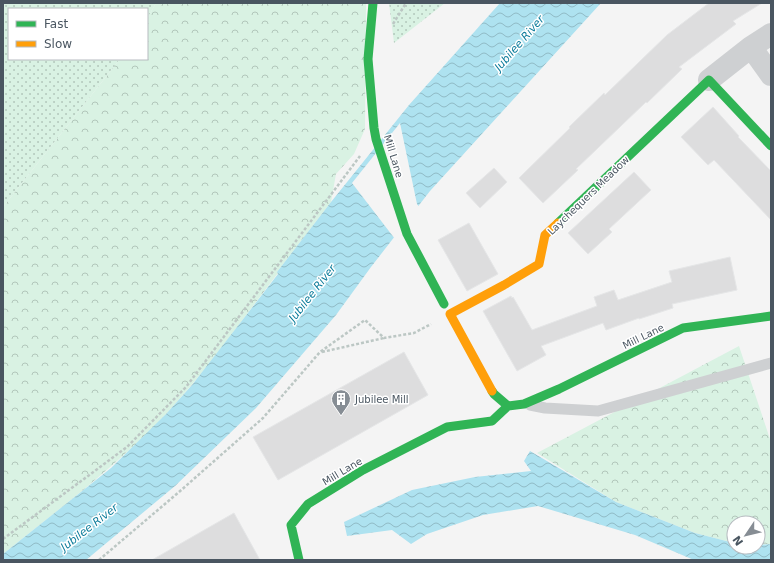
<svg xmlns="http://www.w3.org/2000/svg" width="774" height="563" font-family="'DejaVu Sans',sans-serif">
<defs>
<pattern id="grass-dots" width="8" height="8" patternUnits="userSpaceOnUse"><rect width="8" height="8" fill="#d9f2e3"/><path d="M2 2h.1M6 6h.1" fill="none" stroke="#b2c7bb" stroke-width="1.8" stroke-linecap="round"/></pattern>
<pattern id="forest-crowns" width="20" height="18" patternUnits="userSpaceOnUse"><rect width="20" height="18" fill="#d9f2e3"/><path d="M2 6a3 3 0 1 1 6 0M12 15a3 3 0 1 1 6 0" fill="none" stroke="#b2c7bb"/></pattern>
<pattern id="water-waves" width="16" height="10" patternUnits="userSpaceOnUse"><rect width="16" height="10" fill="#aee2f0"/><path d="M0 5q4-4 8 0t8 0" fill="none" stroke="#90bac6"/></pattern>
</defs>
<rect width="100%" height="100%" fill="#f4f4f4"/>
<!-- grass -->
<path fill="url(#grass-dots)" d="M 3,3 L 156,3 L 147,19 L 147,9 L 9,9 L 9,59 L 120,59 L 3,207 Z
M 389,3 L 445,3 L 394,43 Z"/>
<!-- forest -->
<path fill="url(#forest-crowns)" d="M 156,3 L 366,3 L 365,129 L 354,154 L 336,174 L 331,202 L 277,272 L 278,273 C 242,320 207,370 166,414 C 117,466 59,509 3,554 L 3,207 L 120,59 L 147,59 L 147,19 Z
M 739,346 L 771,442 L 771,544 L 758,545 L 758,523 L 734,523 L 734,543 L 695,533 L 616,502 L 537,453 Z"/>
<!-- water -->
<path fill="url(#water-waves)" d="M 500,3 L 601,3 L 430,191 L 371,267 L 336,315 L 256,408 L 175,486 L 86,560 L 3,560 L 3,554 L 111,468 L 166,414 L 192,385 L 278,274 L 277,272 L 331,202 L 409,105 Z
M 530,451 L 616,502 L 695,533 L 734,543 L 734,547 L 758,547 L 758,545 L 771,544 L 771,560 L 694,560 L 635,535 L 538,506 L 483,515 L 427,534 L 411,544 L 392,530 L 347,536 L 344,522 L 412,490 L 475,477 L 531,471 L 524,461 Z"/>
<!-- pier -->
<path fill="#f4f4f4" d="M 400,123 L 417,204 L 420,208 L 395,239 L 352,183 Z"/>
<!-- building -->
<path fill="#ddddde" stroke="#e5e6e7" d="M 709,3 L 762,3 L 733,21 L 736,24 L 679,67 L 682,69 L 647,103 L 646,102 L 576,169 L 578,170 L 543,203 L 519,178 L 570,128 L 569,127 L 604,93 L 605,95 L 667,35 Z
M 713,107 L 739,136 L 738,137 L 771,171 L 771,220 L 714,160 L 708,165 L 681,137 Z
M 494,168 L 507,182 L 480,208 L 466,193 Z
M 634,172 L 651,190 L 609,229 L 612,232 L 588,254 L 568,233 Z
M 469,223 L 498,274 L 467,291 L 438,240 Z
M 730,257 L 737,290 L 672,304 L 673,308 L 639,319 L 639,318 L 606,330 L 603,323 L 541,346 L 546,355 L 517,371 L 483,311 L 511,296 L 512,298 L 513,297 L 532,330 L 597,306 L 594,297 L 614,290 L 618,300 L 672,282 L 669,271 Z
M 404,352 L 428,395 L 278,480 L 253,437 Z
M 234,513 L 260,560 L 152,560 Z"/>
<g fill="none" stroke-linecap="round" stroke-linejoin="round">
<!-- path -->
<path stroke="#bcc7c4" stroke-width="2.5" stroke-dasharray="3 2" stroke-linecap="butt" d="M 393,24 L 406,3
M 322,352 L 384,338
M 3,539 L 127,447 L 186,387 L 360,156
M 99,560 L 179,492 L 263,418 L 320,352 L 365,320 L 384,338 L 414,333 L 431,324"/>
<!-- lane -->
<path stroke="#ced0d2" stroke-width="11" d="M 530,405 L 545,408 L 598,411 L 771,363"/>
<!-- street -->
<path stroke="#ced0d2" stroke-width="22" d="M 751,47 L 771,75
M 709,80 L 751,47 L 771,34"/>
<!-- fast -->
<path stroke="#30b455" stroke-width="9" d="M 373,3 L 368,59 L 374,128 L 376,139 L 407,234 L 444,304
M 558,223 L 709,80 L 771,146
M 492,391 L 494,394 L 508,406 L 524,404 L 559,389 L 683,328 L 771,316
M 299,560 L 291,525 L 308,504 L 363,470 L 447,427 L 492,421 L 508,406"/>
<!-- slow -->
<path stroke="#ff9f0a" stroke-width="9" d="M 492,391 L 450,314 L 504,285 L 539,264 L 545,235 L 558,223"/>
</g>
<!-- icons -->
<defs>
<g id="building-pin" transform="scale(1)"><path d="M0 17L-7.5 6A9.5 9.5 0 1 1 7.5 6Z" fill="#868d94" stroke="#fff"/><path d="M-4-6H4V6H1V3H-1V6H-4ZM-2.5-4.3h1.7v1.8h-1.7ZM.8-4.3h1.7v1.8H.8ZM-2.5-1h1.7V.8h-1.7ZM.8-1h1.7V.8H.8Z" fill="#fff"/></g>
</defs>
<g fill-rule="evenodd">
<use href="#building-pin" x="341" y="399"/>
</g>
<g text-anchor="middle" stroke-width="3" stroke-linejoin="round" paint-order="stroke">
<!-- street labels -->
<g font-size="10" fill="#4a5661" stroke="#fff">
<text transform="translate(394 156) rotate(73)" y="4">Mill Lane</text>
<text transform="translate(588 195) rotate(-44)" y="4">Laychequers Meadow</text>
<text transform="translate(643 336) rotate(-26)" y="4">Mill Lane</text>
<text transform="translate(342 471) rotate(-31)" y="4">Mill Lane</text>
</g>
<!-- poi labels -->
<g font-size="10" fill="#4a5661" stroke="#fff" text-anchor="start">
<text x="355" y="403">Jubilee Mill</text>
</g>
<!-- water labels -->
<g font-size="11" font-style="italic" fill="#0c7c9b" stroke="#fff">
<text transform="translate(519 43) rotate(-49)" y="4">Jubilee River</text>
<text transform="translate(312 293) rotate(-52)" y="4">Jubilee River</text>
<text transform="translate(89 527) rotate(-38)" y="4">Jubilee River</text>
</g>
</g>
<!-- border -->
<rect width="774" height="563" fill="none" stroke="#4a5661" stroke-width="8"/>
<!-- legend -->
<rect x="8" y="8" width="140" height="52" fill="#ffffff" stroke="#b7bbc0"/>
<rect x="16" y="21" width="20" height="6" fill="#30b455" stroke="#b7bbc0"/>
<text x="44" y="28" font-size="12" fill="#4a5661">Fast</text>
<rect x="16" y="41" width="20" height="6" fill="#ff9f0a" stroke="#b7bbc0"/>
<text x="44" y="48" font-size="12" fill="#4a5661">Slow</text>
<!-- north arrow -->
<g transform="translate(746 535) rotate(235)"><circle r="19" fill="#ffffff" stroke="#b7bbc0"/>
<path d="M0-3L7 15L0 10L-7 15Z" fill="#868d94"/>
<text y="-6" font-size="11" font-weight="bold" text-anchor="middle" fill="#4a5661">N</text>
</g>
</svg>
